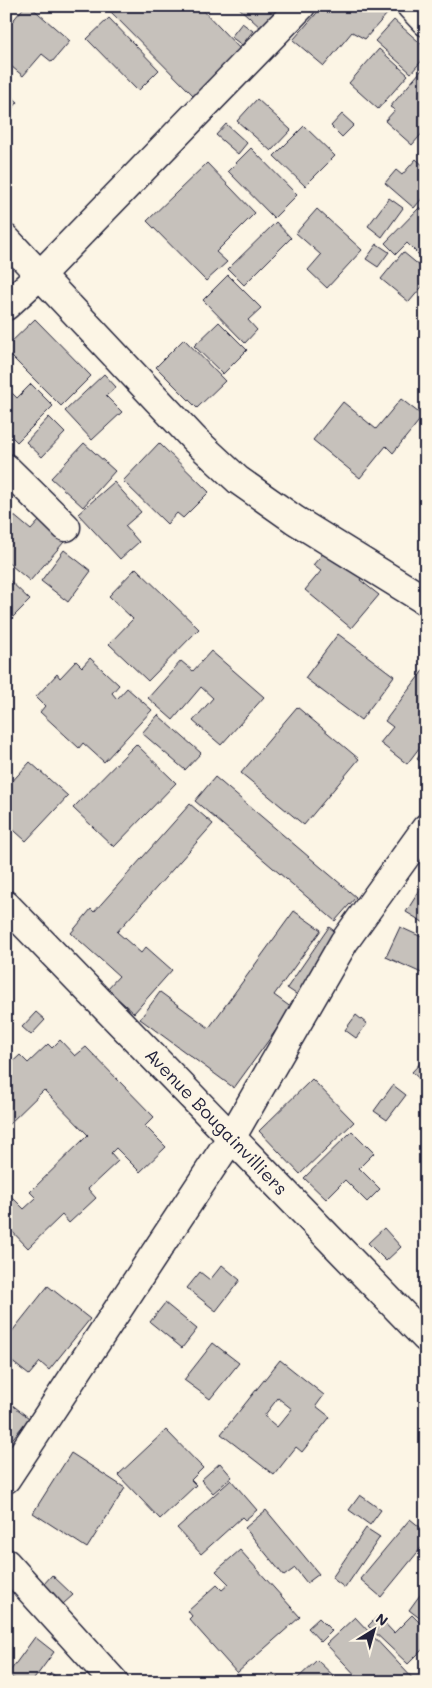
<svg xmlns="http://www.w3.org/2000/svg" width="432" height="1688" font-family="Mali,sans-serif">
<rect width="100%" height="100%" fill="#fcf5e5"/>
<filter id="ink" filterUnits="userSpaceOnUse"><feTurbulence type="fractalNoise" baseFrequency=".02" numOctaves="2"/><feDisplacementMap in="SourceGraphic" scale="10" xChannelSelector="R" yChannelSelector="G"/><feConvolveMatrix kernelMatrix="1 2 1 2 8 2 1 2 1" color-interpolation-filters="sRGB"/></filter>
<g filter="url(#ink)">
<!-- building -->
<path fill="#c6c1bb" stroke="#22223b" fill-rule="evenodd" d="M 25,6 L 30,6 L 70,41 L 52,62 L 42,54 L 23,76 L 6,62 L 6,29 Z
M 105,6 L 199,6 L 242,51 L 195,97 Z
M 237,6 L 282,6 L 262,29 Z
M 323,6 L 379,6 L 387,14 L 365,39 L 352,32 L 324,66 L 293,40 Z
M 109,18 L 159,70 L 138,91 L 87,39 Z
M 394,20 L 426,48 L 426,56 L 411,73 L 375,41 Z
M 242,23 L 253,31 L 242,45 L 231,37 Z
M 379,49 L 408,75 L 378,109 L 349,83 Z
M 426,65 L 426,129 L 412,145 L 385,121 L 395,110 L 390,107 Z
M 6,92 L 18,102 L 6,116 Z
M 257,99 L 291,130 L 271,151 L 237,121 Z
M 342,114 L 354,125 L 342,137 L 331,126 Z
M 226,124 L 247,143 L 238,154 L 216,135 Z
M 304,126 L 335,156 L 305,186 L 274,156 Z
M 251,148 L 297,195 L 274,218 L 228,171 Z
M 416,159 L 426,168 L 426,194 L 414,208 L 385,183 L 396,170 L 402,175 Z
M 207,163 L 255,213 L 216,252 L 227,262 L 206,281 L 147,221 Z
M 389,198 L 403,208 L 382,237 L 368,226 Z
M 420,207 L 426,213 L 426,250 L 420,256 L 407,243 L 396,254 L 385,243 Z
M 317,209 L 362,250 L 327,288 L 308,270 L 321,255 L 296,233 Z
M 276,222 L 291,238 L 244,285 L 228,269 Z
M 377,244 L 389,252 L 378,267 L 366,259 Z
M 403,252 L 426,271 L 426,282 L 409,302 L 381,279 Z
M 228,275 L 261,308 L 248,320 L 257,330 L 245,343 L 203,300 Z
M 35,319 L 91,376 L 61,406 L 6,351 L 6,347 Z
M 219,322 L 247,350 L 223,374 L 194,346 Z
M 184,339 L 225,381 L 197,408 L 156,367 Z
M 104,374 L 116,387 L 106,396 L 122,412 L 92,440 L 65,411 Z
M 31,384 L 53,406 L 17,442 L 6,431 L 6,387 L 17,398 Z
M 401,399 L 423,416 L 393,453 L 386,446 L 360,478 L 313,440 L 343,402 L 376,429 Z
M 49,417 L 65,433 L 42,457 L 26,442 Z
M 84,443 L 115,471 L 83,507 L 51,478 Z
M 159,443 L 209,492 L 183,518 L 177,513 L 167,524 L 123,481 Z
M 114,482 L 141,512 L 125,526 L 139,542 L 120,559 L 78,514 Z
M 12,514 L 31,530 L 39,521 L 64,542 L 30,581 L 6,561 L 6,520 Z
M 64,550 L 91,571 L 68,602 L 41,581 Z
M 325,551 L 364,574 L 360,580 L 379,595 L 351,628 L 305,590 L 321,571 L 313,565 Z
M 136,568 L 199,629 L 148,681 L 109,644 L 133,619 L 109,596 Z
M 6,577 L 30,600 L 6,624 Z
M 338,634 L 394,676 L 361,720 L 305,678 Z
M 211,651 L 264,697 L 221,745 L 193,721 L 213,698 L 201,687 L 173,720 L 148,698 L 181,661 L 193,671 Z
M 90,658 L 119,685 L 112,693 L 117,699 L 127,688 L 152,710 L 104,762 L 83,743 L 79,748 L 40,712 L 45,706 L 36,697 L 57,674 L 60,678 L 76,661 L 82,667 Z
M 425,668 L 426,739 L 407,764 L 380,743 L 393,727 L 385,721 Z
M 297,707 L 359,759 L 304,825 L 241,773 Z
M 158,715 L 201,753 L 185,770 L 142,733 Z
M 136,744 L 176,783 L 114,847 L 73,808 Z
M 426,747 L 426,766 L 417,759 Z
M 30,762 L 68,796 L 26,841 L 6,823 L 6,788 Z
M 215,777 L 356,897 L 335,921 L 195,801 Z
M 190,804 L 213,824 L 117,932 L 141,953 L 146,947 L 172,970 L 134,1013 L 107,989 L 119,976 L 71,933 L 91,909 L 94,912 Z
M 423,885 L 426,887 L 426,924 L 406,912 Z
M 294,911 L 321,930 L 274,995 L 292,1008 L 234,1088 L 140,1019 L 160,992 L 209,1028 Z
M 329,927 L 341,936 L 299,996 L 287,988 Z
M 400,927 L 426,939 L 426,975 L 386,957 Z
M 36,1012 L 45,1020 L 31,1035 L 22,1027 Z
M 356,1015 L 367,1024 L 356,1038 L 345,1030 Z
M 60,1040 L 75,1056 L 86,1047 L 154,1117 L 145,1126 L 166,1147 L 140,1172 L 116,1148 L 111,1153 L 118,1161 L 88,1189 L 96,1198 L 69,1223 L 62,1215 L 28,1248 L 6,1225 L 6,1191 L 24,1209 L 36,1198 L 30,1192 L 88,1135 L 44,1090 L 6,1127 L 6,1068 L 20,1055 L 28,1063 L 48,1044 L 52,1048 Z
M 426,1057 L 426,1085 L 412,1072 Z
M 312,1079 L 354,1122 L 300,1174 L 259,1131 Z
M 393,1085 L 406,1095 L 387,1120 L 374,1111 Z
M 352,1131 L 374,1153 L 359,1168 L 380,1189 L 367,1202 L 345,1180 L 326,1199 L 304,1178 Z
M 384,1228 L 401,1247 L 386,1261 L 368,1243 Z
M 222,1265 L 240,1280 L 216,1311 L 187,1288 L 200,1272 L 210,1280 Z
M 48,1286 L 90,1319 L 49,1370 L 40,1362 L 29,1375 L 6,1357 L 6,1339 Z
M 165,1303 L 197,1329 L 182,1348 L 150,1322 Z
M 213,1343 L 239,1363 L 210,1399 L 184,1380 Z
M 280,1360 L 324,1395 L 316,1406 L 330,1417 L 302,1452 L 296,1447 L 274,1475 L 221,1434 ZM 278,1398 L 292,1409 L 277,1427 L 264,1416 Z
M 6,1400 L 29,1418 L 6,1447 Z
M 166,1430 L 203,1468 L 191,1480 L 196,1485 L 160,1519 L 118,1475 Z
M 71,1453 L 125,1488 L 87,1548 L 33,1513 Z
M 220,1463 L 232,1477 L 213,1493 L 201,1480 Z
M 231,1480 L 257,1510 L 245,1520 L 242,1517 L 201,1554 L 177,1528 Z
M 360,1495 L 381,1510 L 370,1525 L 349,1510 Z
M 266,1510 L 319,1574 L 307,1583 L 295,1568 L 284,1576 L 245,1528 Z
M 410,1519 L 426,1532 L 426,1542 L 381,1597 L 360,1579 Z
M 366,1528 L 380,1537 L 345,1588 L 332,1578 Z
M 240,1550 L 300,1617 L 237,1673 L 189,1619 L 192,1616 L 188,1611 L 217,1585 L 222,1590 L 229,1584 L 216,1571 Z
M 52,1575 L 73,1595 L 63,1604 L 43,1585 Z
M 425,1588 L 426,1588 L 426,1623 L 409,1610 Z
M 412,1615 L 426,1629 L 426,1646 L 408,1664 L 368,1626 L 378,1616 L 394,1633 Z
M 355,1617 L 416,1682 L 362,1682 L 326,1644 Z
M 319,1618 L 332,1631 L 321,1642 L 308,1628 Z
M 35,1637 L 54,1652 L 32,1682 L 18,1682 L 8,1674 Z
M 317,1660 L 340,1682 L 289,1682 L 293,1678 L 296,1680 Z
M 51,1673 L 63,1682 L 45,1682 Z
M 273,1673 L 282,1682 L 264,1682 Z"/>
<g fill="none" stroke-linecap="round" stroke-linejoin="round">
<!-- minor casing -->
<g stroke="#22223b" stroke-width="31">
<path id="minor" d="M 411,6 L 426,22
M 6,239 L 195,440 L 238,480 L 295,520 L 426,601
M 6,306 L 41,274 L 301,6
M 6,468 L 66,527
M 6,905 L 426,1338
M 6,1479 L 231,1138 L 344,942 L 426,828
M 6,1563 L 114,1682"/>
</g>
<!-- minor -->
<use href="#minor" stroke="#fcf5e5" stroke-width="28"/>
</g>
</g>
<g text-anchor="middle" stroke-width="4" stroke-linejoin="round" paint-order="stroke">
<!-- street labels -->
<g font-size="18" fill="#22223b" stroke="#fcf5e5">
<text transform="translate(216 1122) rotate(46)" y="6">Avenue Bougainvilliers</text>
</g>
</g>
<!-- margin -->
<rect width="432" height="1688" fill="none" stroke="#fcf5e5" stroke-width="25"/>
<rect x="12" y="12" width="407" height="1663" fill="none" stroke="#22223b" stroke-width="2" filter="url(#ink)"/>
<!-- north arrow -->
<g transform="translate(374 1630) rotate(37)" stroke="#fcf5e5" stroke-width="4" paint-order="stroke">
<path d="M0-4L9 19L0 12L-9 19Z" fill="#22223b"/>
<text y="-8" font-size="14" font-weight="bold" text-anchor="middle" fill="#22223b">N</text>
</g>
</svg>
